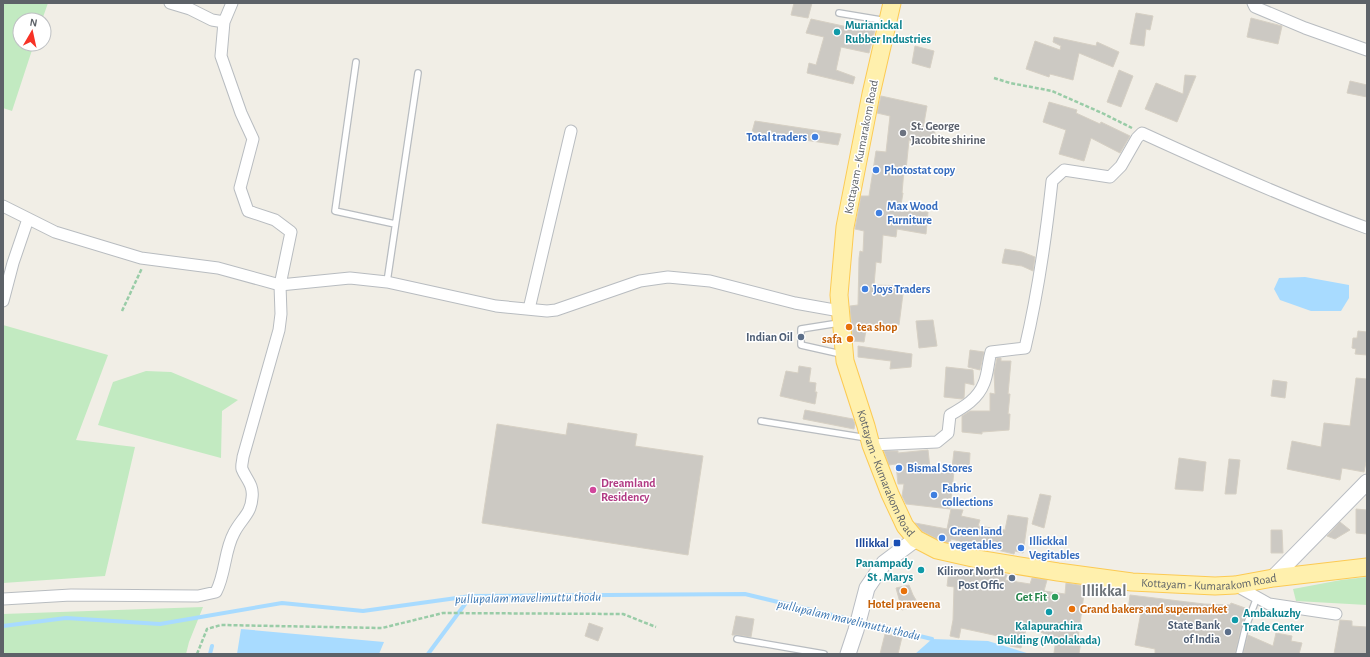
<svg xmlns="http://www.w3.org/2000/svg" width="1370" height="657" font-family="'Alegreya Sans',sans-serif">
<rect width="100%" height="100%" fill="#f1eee6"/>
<!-- green -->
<path fill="#c2eac1" d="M 3,3 L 48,3 L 42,20 L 20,20 L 20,44 L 34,44 L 12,111 L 3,108 Z
M 3,325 L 108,355 L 76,440 L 135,447 L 105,576 L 3,583 Z
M 146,371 L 171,372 L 238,400 L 222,411 L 221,458 L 98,425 L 113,382 Z
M 1367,577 L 1367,605 L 1296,601 L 1293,589 L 1341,580 Z
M 203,607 L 189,642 L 186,654 L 3,654 L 3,614 Z"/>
<!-- water -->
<path fill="#a8dbff" d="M 1305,277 L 1349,285 L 1349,298 L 1341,311 L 1311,311 L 1280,300 L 1274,289 L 1279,278 Z
M 241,629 L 384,642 L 379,654 L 237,654 Z
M 932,639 L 988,641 L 1030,654 L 915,654 Z"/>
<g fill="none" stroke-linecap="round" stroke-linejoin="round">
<!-- stream -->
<path stroke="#a8dbff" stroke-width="4" d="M 3,626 L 66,618 L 160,624 L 282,603 L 363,611 L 471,596 L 745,594 L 932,639
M 210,654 L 212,646
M 428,654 L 471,596"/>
</g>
<!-- building -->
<path fill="#ccc9c3" stroke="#d6d0c4" d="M 794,3 L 812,3 L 808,18 L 791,15 Z
M 1136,13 L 1153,16 L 1150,30 L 1146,29 L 1144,46 L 1130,44 Z
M 1251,18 L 1282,26 L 1278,44 L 1247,37 Z
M 811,19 L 857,29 L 864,24 L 876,26 L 869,53 L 841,47 L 836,70 L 855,77 L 853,84 L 807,73 L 809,63 L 816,65 L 824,37 L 806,33 Z
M 1054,37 L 1096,46 L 1097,42 L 1119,52 L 1113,67 L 1079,53 L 1073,80 L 1050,74 L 1049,77 L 1026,69 L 1035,41 L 1060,50 L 1061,46 L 1053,42 Z
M 915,46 L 934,51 L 930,68 L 912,63 Z
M 1119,70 L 1133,76 L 1121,107 L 1107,102 Z
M 1185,75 L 1196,76 L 1177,122 L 1145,109 L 1156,83 L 1183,94 Z
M 1350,81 L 1367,85 L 1367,97 L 1347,93 Z
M 881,96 L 927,106 L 923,129 L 935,130 L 934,145 L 909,140 L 906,170 L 904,170 L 902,193 L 903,193 L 900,211 L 928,212 L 926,234 L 897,229 L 896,237 L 883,235 L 881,263 L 876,262 L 874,285 L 904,286 L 899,325 L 867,324 L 864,342 L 853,341 L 850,306 L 858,305 L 859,258 L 860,251 L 863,252 L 864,231 L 855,229 L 861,196 L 869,196 L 876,151 L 886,152 L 890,116 L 877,113 Z
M 1049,102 L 1077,110 L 1076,113 L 1100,124 L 1101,122 L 1130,136 L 1120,153 L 1091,138 L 1084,161 L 1059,154 L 1066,130 L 1043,122 Z
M 755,121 L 841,134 L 838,145 L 752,132 Z
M 1005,249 L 1022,252 L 1035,257 L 1033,271 L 1022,266 L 1002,263 Z
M 933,320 L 937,346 L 919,348 L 916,321 Z
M 1358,331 L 1367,332 L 1367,355 L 1355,354 L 1356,349 L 1352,348 L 1353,338 L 1357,338 Z
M 858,346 L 912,354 L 911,367 L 890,369 L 891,361 L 858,357 Z
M 970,350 L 984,352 L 980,370 L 968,367 Z
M 997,358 L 1001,358 L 1001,361 L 1011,361 L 1008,394 L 1010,394 L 1008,414 L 1010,414 L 1009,430 L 982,432 L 982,434 L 962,432 L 962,416 L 970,411 L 990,411 L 990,393 L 995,394 L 994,373 Z
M 799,366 L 811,368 L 809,382 L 816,383 L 815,392 L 817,392 L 815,404 L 780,396 L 786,371 L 798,373 Z
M 946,367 L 973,370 L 974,385 L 965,383 L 964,398 L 962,399 L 944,397 Z
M 1356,378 L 1367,379 L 1367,457 L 1364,472 L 1342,468 L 1340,480 L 1287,469 L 1292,441 L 1321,447 L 1324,423 L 1350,426 Z
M 1273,380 L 1287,382 L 1285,398 L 1271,396 Z
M 805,410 L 853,419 L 855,424 L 854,429 L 803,419 Z
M 568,423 L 637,434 L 635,446 L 703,456 L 688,555 L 482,523 L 497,424 L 566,435 Z
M 928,450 L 930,468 L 952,468 L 954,451 L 970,453 L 969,472 L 954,471 L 950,509 L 906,504 L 902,496 L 904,484 L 898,484 L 896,464 L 889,465 L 884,451 L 898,451 L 898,453 Z
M 1179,458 L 1206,462 L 1203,491 L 1175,489 Z
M 1229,459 L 1240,460 L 1236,494 L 1225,494 Z
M 1040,494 L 1051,496 L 1044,528 L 1032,524 Z
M 951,509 L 963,510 L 961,516 L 980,520 L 978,526 L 1005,530 L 1008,515 L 1028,518 L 1023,553 L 1015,551 L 1014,554 L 951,539 L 950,543 L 940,541 L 922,531 L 915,523 L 947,529 Z
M 1356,509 L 1367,510 L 1367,534 L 1356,533 Z
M 1340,522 L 1350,530 L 1335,539 L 1327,536 Z
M 1271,530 L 1282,530 L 1283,553 L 1271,553 Z
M 949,570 L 985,575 L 986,573 L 1007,575 L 1005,580 L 1030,584 L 1032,578 L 1047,580 L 1044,591 L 1065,594 L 1066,583 L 1085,586 L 1078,639 L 1081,640 L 1079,654 L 1054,653 L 1056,639 L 1027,626 L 1021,648 L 1010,646 L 1011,640 L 998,636 L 961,628 L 959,638 L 950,636 L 953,620 L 954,587 L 947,586 Z
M 909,585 L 913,595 L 919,605 L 902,610 L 896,588 Z
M 1130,595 L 1204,604 L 1230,605 L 1231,603 L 1248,609 L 1241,628 L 1235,654 L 1155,654 L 1155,649 L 1135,645 L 1141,612 L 1128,611 Z
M 736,616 L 754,619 L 751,637 L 738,635 L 732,635 Z
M 1340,620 L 1352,621 L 1352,626 L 1367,627 L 1367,654 L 1334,654 Z
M 589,623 L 603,628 L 598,641 L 585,636 Z
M 1276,633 L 1292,636 L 1291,641 L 1302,643 L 1299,654 L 1243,654 L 1248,635 L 1273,646 Z
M 885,634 L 902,637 L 898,654 L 880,654 Z"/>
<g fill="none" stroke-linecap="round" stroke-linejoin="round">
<!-- lane casing -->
<g stroke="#b8bcc0" stroke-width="8">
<path id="lane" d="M 839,13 L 887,21
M 356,62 L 335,211 L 395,224
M 387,282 L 418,73
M 839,323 L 801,329 L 801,345 L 841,354
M 761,421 L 867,438
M 737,639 L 824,654
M 1239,654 L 1245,629 L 1257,597"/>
</g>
<!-- street casing -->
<g stroke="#b8bcc0" stroke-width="13">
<path id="street" d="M 170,3 L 190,9 L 212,20 L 224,22
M 1253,3 L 1255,7 L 1305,28 L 1367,50
M 3,206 L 55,232 L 141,258 L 218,268 L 280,285 L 350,278 L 387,282 L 496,306 L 547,311 L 556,310 L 640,281 L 668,277 L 710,281 L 795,303 L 840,311
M 3,301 L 13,263 L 28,219
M 529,309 L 571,131
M 871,445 L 937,442 L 948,433 L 950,415 C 964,407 978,399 984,383 C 988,374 988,362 991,352 L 1025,348 C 1038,293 1046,237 1052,181 L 1064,170 L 1110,177 L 1121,166 L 1137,138 L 1142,133 C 1216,167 1290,200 1367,228
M 1235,585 L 1269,604 L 1336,614
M 3,599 L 71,595 L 198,596 L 216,592 C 226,573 224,551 234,533 C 241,519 251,514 252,498 C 254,485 246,479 242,469 C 241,465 243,460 243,457 L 279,330 L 281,314 L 280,285 L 291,232 L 275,220 L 248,211 L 240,188 L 253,139 L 241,113 L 221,56 L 224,22 L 232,3"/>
</g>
<!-- secondary casing -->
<g stroke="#b9bdc3" stroke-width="17">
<path id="secondary" d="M 1273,578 L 1367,482
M 848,654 L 856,630 L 867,588 L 884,563 L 916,539"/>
</g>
<!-- primary casing -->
<g stroke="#fcca53" stroke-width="19">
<g id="primary">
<path id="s1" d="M 892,3 L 871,94 L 845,227 L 839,295 L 845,361 L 866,426 L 871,445 L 890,494 L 905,526 L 916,539 L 937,550 L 977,559 L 1058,572 L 1132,582 L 1215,586 L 1235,585 L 1273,578 L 1367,567"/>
</g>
</g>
<!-- path -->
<path stroke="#99cca7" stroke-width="2.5" stroke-dasharray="4 2" stroke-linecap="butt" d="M 994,78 L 1010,83 L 1052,91 L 1102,113 L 1132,128
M 122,311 L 142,268
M 197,654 L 207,629 L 221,625 L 382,628 L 443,613 L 623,614 L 656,627"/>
<!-- lane -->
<use href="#lane" stroke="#fff" stroke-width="5.5"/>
<!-- street -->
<use href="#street" stroke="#fff" stroke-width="11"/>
<!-- secondary -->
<use href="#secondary" stroke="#fff" stroke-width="15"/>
<!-- primary -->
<use href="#primary" stroke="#fff0ad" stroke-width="17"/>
</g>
<!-- markers -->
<g fill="#0f9aa8" stroke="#fff" stroke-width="1.5">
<circle cx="837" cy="32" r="4"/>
<circle cx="921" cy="570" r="4"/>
<circle cx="1049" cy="612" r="4"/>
<circle cx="1235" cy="620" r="4"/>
</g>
<circle fill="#6b7280" stroke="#fff" stroke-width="1.5" cx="903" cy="133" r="4"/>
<g fill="#3f7fe0" stroke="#fff" stroke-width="1.5">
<circle cx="815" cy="137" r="4"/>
<circle cx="876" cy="170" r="4"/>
<circle cx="879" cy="213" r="4"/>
<circle cx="865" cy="289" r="4"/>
<circle cx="899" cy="468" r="4"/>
<circle cx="934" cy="495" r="4"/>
<circle cx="942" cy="538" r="4"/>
<circle cx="1021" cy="548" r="4"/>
</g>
<g fill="#e8710a" stroke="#fff" stroke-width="1.5">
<circle cx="849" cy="327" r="4"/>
<circle cx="850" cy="339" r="4"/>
<circle cx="904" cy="591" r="4"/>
<circle cx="1072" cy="609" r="4"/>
</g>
<g fill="#5c6f8a" stroke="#fff" stroke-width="1.5">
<circle cx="801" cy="337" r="4"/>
<circle cx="1012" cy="578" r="4"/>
<circle cx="1228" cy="632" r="4"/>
</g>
<circle fill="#d1479c" stroke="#fff" stroke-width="1.5" cx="593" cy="490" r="4"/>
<rect fill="#1a4fb4" stroke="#fff" stroke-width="1.5" x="893" y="539" width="8" height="8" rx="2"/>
<circle fill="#2e9e5b" stroke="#fff" stroke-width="1.5" cx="1055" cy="597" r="4"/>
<g text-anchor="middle" stroke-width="3" stroke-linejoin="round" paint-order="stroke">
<!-- culture labels -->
<g font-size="12" font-weight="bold" fill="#0d838f" stroke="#fff" text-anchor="start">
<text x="845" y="29">Murianickal<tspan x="845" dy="14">Rubber Industries</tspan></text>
<text x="913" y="567" text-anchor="end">Panampady<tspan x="913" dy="14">St . Marys</tspan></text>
<text x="1243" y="617">Ambakuzhy<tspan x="1243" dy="14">Trade Center</tspan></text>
<text x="1049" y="630" text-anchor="middle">Kalapurachira<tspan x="1049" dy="14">Building (Moolakada)</tspan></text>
</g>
<!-- worship labels -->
<g font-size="12" font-weight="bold" fill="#5b616d" stroke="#fff" text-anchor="start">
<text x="911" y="130">St. George<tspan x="911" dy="14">Jacobite shirine</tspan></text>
</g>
<!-- shop labels -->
<g font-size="12" font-weight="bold" fill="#366cbe" stroke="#fff" text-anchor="start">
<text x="807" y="141" text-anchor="end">Total traders</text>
<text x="884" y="174">Photostat copy</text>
<text x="887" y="210">Max Wood<tspan x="887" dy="14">Furniture</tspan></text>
<text x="873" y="293">Joys Traders</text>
<text x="907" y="472">Bismal Stores</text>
<text x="942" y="492">Fabric<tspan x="942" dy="14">collections</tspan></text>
<text x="950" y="535">Green land<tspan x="950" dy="14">vegetables</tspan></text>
<text x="1029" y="545">Illickkal<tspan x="1029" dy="14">Vegitables</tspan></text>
</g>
<!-- street labels -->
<g font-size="12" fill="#5d6268" stroke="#fff">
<text transform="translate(861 147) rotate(-79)" y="4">Kottayam - Kumarakom Road</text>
<text dy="4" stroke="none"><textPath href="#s1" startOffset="483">Kottayam - Kumarakom Road</textPath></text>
<text dy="4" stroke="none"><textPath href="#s1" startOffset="855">Kottayam - Kumarakom Road</textPath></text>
</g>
<!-- food labels -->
<g font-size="12" font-weight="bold" fill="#c56008" stroke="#fff" text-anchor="start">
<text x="857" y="331">tea shop</text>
<text x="842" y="343" text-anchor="end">safa</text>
<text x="904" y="608" text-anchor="middle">Hotel praveena</text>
<text x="1080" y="613">Grand bakers and supermarket</text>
</g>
<!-- service labels -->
<g font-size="12" font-weight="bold" fill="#4e5e75" stroke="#fff" text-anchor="end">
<text x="793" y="341">Indian Oil</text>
<text x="1004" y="575">Kiliroor North<tspan x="1004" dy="14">Post Offic</tspan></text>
<text x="1220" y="629">State Bank<tspan x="1220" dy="14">of India</tspan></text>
</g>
<!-- hotel labels -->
<g font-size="12" font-weight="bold" fill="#b23c85" stroke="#fff" text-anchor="start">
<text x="601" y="487">Dreamland<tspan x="601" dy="14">Residency</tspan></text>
</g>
<!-- transit labels -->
<g font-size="12" font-weight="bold" fill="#164399" stroke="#fff" text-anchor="end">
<text x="889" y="547">Illikkal</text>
</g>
<!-- leisure labels -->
<g font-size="12" font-weight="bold" fill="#27864d" stroke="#fff" text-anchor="end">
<text x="1047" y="601">Get Fit</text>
</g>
<!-- water labels -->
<g font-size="13" font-style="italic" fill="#3975b1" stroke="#fff">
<text transform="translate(528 597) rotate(-1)" y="5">pullupalam mavelimuttu thodu</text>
<text transform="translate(849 619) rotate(13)" y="5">pullupalam mavelimuttu thodu</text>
</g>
<!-- district labels -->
<g font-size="16" font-weight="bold" fill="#6e747a" stroke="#fff">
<text x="1104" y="596">Illikkal</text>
</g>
</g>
<!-- border -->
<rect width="1370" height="657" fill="none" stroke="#5d6268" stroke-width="8"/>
<!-- north arrow -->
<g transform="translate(32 32) rotate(9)"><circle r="19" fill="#ffffff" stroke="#bec0c3"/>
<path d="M0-3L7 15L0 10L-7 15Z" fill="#f73226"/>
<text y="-6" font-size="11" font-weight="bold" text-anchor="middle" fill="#5d6268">N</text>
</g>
</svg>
